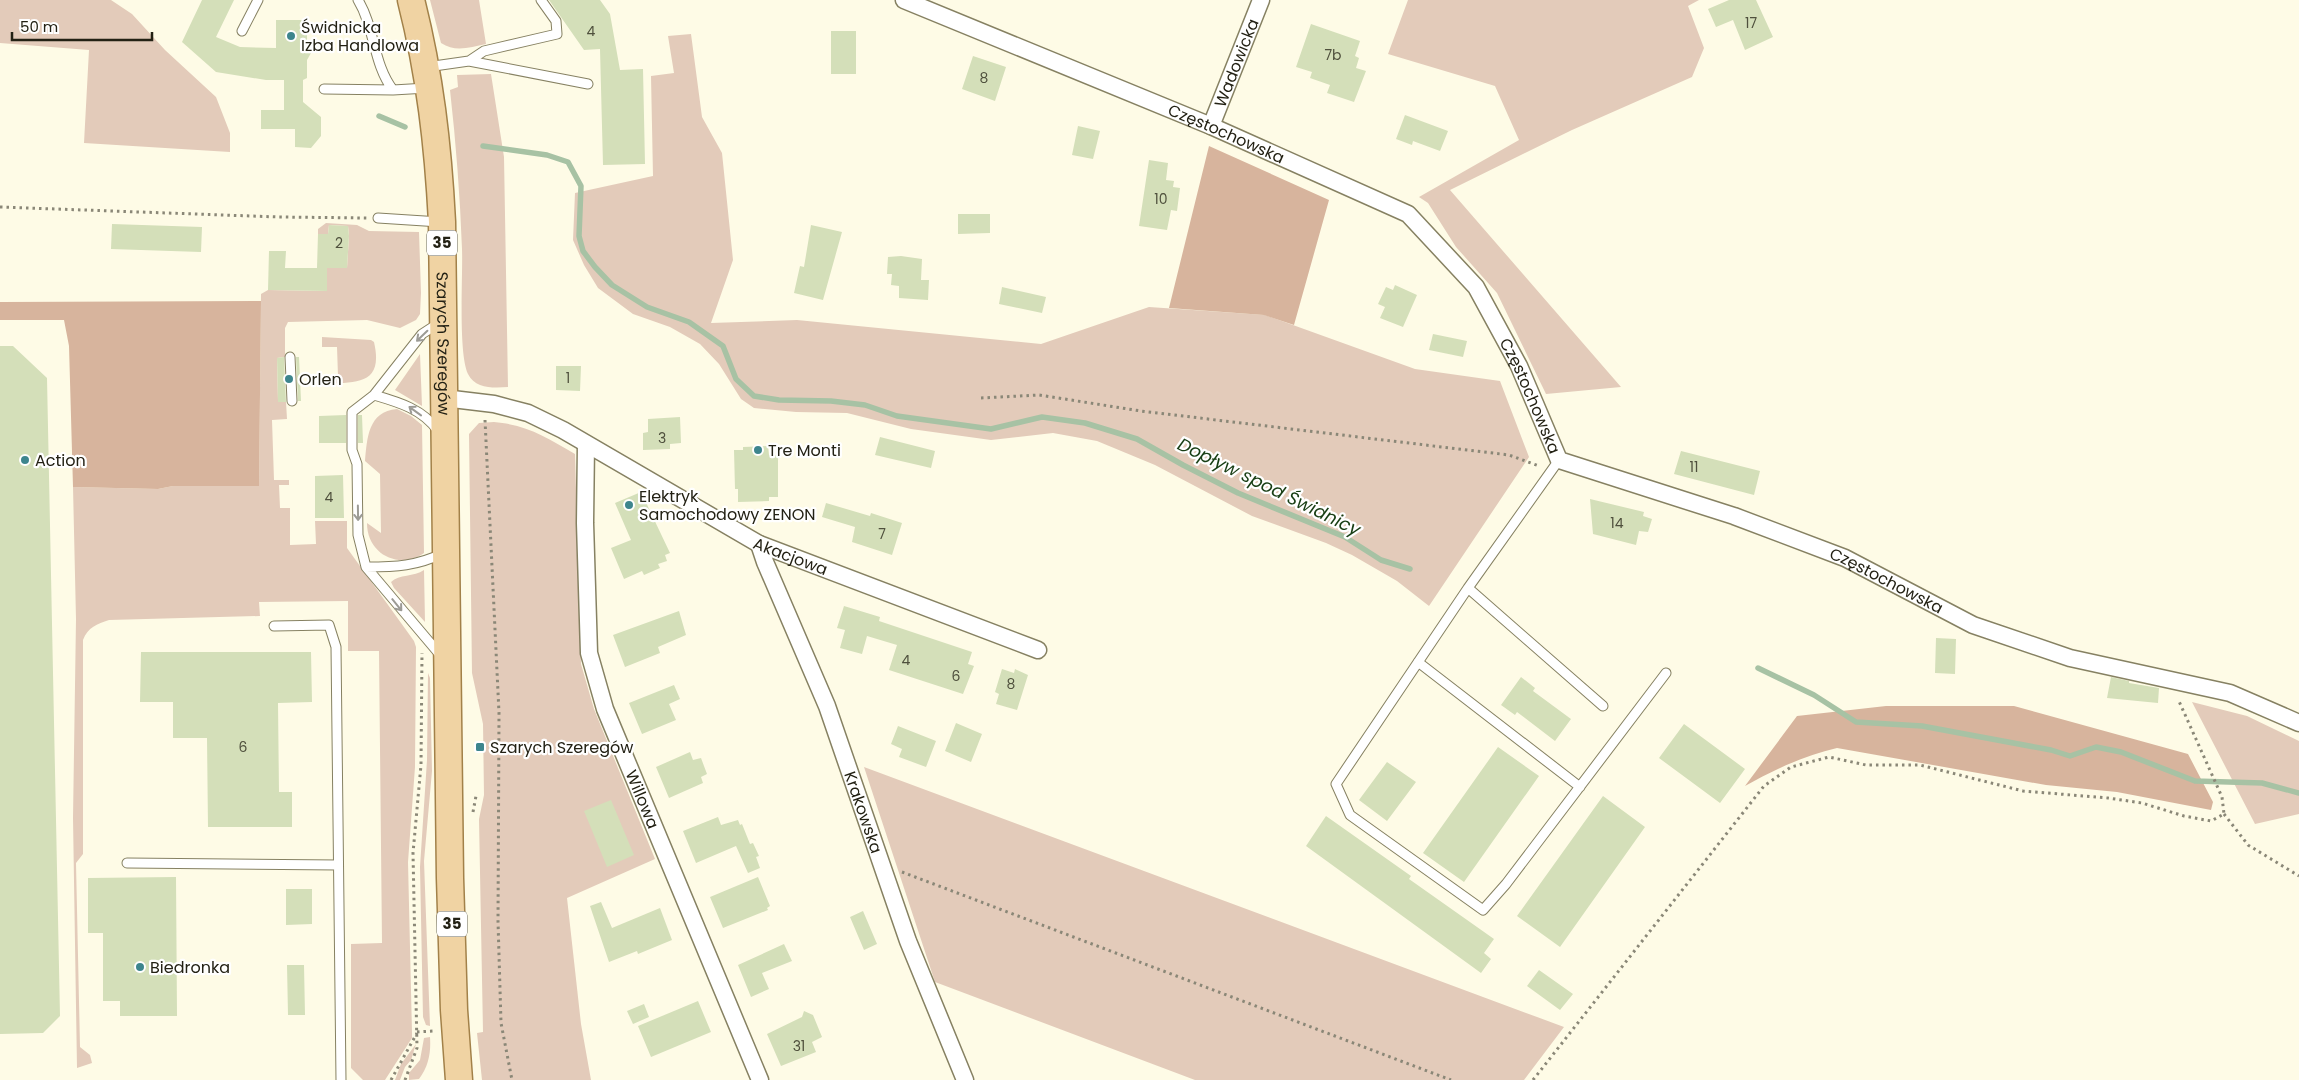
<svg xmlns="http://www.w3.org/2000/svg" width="2299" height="1080" font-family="Poppins,sans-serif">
<rect width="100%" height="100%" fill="#fefbe6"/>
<!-- green -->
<path fill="#e3cbba" d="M 0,0 L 111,0 L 132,14 L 165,50 L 216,97 L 230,133 L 230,152 L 84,143 L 89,50 L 0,43 Z
M 430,0 L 479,0 L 486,44 C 470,47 456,53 441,43 Z
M 1408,0 L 1699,0 L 1688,6 L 1704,48 L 1692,77 L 1572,130 L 1450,190 L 1621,387 L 1546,394 L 1497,293 L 1456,247 L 1428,203 L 1419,197 L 1519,140 L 1495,86 L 1388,54 Z
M 691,34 L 702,117 L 722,153 L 733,260 L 711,323 L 797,320 L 1041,344 L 1149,307 L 1265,315 L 1415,369 L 1500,381 L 1529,457 L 1429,606 L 1397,581 L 1352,555 L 1326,543 L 1252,516 L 1155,465 L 1097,441 L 1053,433 L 991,440 L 911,429 L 847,413 L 796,412 L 754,408 L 741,399 L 719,364 L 700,344 L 670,327 L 633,314 L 598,288 L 584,265 L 573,240 L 575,193 L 653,176 L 651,76 L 674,73 L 668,36 Z
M 491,74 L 504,157 L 508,387 C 494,388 475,389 468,374 C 458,352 463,277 462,249 C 460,196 456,143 450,90 L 458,87 L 457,75 Z
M 326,223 L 357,225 L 369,231 L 419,232 L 421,293 L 420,314 L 416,320 L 400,328 L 367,320 L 288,322 L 285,328 L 285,357 L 277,358 L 278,401 L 286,402 L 287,419 L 272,420 L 274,480 L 289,480 L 289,485 L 279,485 L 280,508 L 290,508 L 290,545 L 316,544 L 315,521 L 347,521 L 347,548 L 414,641 L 416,647 L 415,767 L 408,862 L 412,1033 L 412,1038 L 385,1080 L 363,1080 L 351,1068 L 351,944 L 382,943 L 379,651 L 348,651 L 348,601 L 259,602 L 260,616 L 109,620 C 97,624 88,627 83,640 L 83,854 L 76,863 L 80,1047 L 90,1055 L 92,1063 L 77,1068 L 73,818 L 76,619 L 73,487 L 158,489 L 173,486 L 259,486 L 261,294 L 268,290 L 327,291 L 327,268 L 347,268 L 349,236 L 348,226 L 329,225 L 328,234 L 318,234 L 318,229 Z
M 322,337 L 371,340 L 374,342 C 384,386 356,382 324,384 L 323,376 L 338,376 L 337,347 L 322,347 Z
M 420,354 L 422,406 L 395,390 Z
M 397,409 L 411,416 L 422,425 L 424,553 C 400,570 367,555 367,523 L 381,533 L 380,474 L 365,461 C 367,439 368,411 397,409 Z
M 494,422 C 528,425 546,437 575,454 L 581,664 L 594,709 L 655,859 L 567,898 L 581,1024 L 591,1080 L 482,1080 L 477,1033 L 483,1032 L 479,819 L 484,795 L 483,724 L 472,673 L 469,434 L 479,423 Z
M 424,570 L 425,622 L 394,588 L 391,582 C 399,574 414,577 424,570 Z
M 428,673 L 430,678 L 432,771 L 424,861 L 430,1026 L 426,1025 L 423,1017 L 420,867 L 427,760 Z
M 2192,702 L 2247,716 L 2299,741 L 2299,814 L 2255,824 Z
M 864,767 L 1564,1027 L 1524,1080 L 1195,1080 L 935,982 Z
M 430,1037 C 431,1052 429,1066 419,1079 L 409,1080 L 409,1073 L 420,1060 L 424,1038 Z
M 416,1044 L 411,1060 L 405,1067 L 400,1080 L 395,1080 L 401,1064 Z"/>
<!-- forest -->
<path fill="#d7b49d" d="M 1209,146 L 1329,200 L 1294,325 L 1264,315 L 1169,308 Z
M 261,301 L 259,486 L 173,486 L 158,489 L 73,487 L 69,346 L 64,320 L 0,320 L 0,302 Z
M 1886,706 L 2014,706 L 2188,754 L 2213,802 L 2211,810 L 2117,792 L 2046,785 L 1837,748 C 1804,756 1775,769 1745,786 L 1797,716 Z"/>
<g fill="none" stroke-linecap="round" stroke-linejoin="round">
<!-- stream -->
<path stroke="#a7c2a4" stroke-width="5.5" d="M 379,116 L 405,127
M 483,146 L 547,155 L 568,162 L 581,186 L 579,236 L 583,251 L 595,267 L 612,285 L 647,307 L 689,322 L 723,346 L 736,379 L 754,396 L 779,400 L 831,401 L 865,405 L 897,416 L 991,429 L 1042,417 L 1085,423 L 1137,439 L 1183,465 L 1238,493 L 1345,537 L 1381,560 L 1410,569
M 1758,668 L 1814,695 L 1856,722 L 1922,726 L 2051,750 L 2070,756 L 2096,747 L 2121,752 L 2195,781 L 2262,783 L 2299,793"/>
</g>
<!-- building -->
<path fill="#d4dfb9" d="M 202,0 L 234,0 L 216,37 L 240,47 L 276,48 L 276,20 L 307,20 L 307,41 L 311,46 L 311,53 L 307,60 L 307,78 L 303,80 L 303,102 L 321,117 L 321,136 L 311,148 L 295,147 L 295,129 L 261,129 L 261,110 L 284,110 L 284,80 L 266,80 L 216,72 L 182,42 Z
M 549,0 L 600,0 L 610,14 L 620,70 L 643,69 L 645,164 L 603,165 L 600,49 L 584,50 Z
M 1729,0 L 1756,0 L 1773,37 L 1745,50 L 1733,20 L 1716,27 L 1708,9 Z
M 1311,24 L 1360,41 L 1355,56 L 1359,58 L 1356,68 L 1366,71 L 1354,102 L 1327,93 L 1330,85 L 1310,78 L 1312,72 L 1296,67 Z
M 831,31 L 856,31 L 856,74 L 831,74 Z
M 973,56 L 1006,67 L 995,101 L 962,89 Z
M 1405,115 L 1448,131 L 1440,151 L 1413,141 L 1412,145 L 1396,139 Z
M 1078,126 L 1100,131 L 1093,159 L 1072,155 Z
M 1149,160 L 1168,163 L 1166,180 L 1174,181 L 1173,187 L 1180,188 L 1177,211 L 1171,210 L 1167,230 L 1139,226 Z
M 958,214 L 990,214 L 990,233 L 958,234 Z
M 112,224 L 202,227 L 201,252 L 111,249 Z
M 329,225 L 348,226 L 349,236 L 347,268 L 327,268 L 327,291 L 268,290 L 269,251 L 286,251 L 285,268 L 317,268 L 318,234 L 328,234 Z
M 811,225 L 842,232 L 823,300 L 794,293 L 800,266 L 804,267 Z
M 901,256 L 922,259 L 921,280 L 929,280 L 928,300 L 899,298 L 899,286 L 891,285 L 892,274 L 887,274 L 888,257 Z
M 1395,285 L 1417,295 L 1403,327 L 1380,318 L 1385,307 L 1378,304 L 1386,287 L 1393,290 Z
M 1002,287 L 1046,297 L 1042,313 L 999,304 Z
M 1433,334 L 1467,341 L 1463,357 L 1429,350 Z
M 0,346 L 13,346 L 47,378 L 60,1016 L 43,1033 L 0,1034 Z
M 284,357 L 286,402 L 278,402 L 277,358 Z
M 296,357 L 299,357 L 301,401 L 298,401 Z
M 556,366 L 581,366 L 580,391 L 556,390 Z
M 346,415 L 346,443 L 319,443 L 319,416 Z
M 358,415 L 362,415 L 363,443 L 358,443 Z
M 680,417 L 681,443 L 670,444 L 670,449 L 643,450 L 643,433 L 648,432 L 648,419 Z
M 880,437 L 935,451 L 931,468 L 875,455 Z
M 768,446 L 769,455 L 778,455 L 778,497 L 769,497 L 769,501 L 738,502 L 738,489 L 735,489 L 734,450 L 743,450 L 743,447 Z
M 1681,451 L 1760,471 L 1754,495 L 1674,474 Z
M 343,475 L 344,518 L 315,518 L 315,476 Z
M 641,492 L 670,553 L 665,555 L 667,561 L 658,564 L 660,568 L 644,575 L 642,571 L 624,579 L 611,548 L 631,540 L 615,503 Z
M 1590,499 L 1644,512 L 1643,516 L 1652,519 L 1648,532 L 1639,531 L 1636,545 L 1593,534 Z
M 826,503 L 870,516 L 871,513 L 902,523 L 892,555 L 852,542 L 855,527 L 822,517 Z
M 844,606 L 880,617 L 879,621 L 972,652 L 968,664 L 974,666 L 963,694 L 889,670 L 897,645 L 867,636 L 862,654 L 840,648 L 845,630 L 837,628 Z
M 679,611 L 686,635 L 658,647 L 660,653 L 625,667 L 613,635 Z
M 1936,638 L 1956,639 L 1955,674 L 1935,673 Z
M 141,652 L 311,652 L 312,702 L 278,703 L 279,792 L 292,792 L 292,827 L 208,827 L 207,738 L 173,738 L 173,702 L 140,702 Z
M 1002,669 L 1014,673 L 1015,669 L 1028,675 L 1017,710 L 996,704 L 999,694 L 995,692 Z
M 1521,677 L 1535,688 L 1533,691 L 1571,719 L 1555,741 L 1517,712 L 1515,715 L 1501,705 Z
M 2111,677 L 2129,681 L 2129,683 L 2159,688 L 2158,703 L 2107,698 Z
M 674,685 L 680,699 L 669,704 L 676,720 L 642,734 L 629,703 Z
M 956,723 L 982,734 L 971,762 L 945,751 Z
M 1684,724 L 1745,769 L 1720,803 L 1659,758 Z
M 898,726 L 936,741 L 926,767 L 899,757 L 902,749 L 891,744 Z
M 1498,747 L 1539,776 L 1464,882 L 1423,853 Z
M 690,752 L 693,760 L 701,758 L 707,774 L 701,777 L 703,783 L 669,798 L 656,767 Z
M 1387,762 L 1416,782 L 1387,821 L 1359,800 Z
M 1603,796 L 1645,827 L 1560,947 L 1517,916 Z
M 611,800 L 634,855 L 607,867 L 584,811 Z
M 1326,816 L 1411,876 L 1409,879 L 1494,939 L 1484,953 L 1491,959 L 1481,973 L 1306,846 Z
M 718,817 L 721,825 L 738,820 L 740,825 L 742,824 L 750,844 L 753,843 L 759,856 L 756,857 L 760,868 L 748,873 L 736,846 L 696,863 L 683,831 Z
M 176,877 L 177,1016 L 120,1016 L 120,1001 L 103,1001 L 103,933 L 88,933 L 88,878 Z
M 758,877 L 770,906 L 767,908 L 768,910 L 723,928 L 710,897 Z
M 286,889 L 312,889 L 312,924 L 286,925 Z
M 601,902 L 612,928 L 660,908 L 672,940 L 638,954 L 637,951 L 609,962 L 590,906 Z
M 863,911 L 877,944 L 864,950 L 850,917 Z
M 784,944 L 792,961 L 762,973 L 769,989 L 751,997 L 738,965 Z
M 287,965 L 304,965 L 305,1015 L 288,1015 Z
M 1539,970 L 1573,994 L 1560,1010 L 1527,986 Z
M 698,1001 L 711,1032 L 651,1057 L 638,1026 Z
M 644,1004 L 649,1017 L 633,1024 L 627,1011 Z
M 804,1011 L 813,1015 L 822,1037 L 812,1042 L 816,1052 L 781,1066 L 767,1034 L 802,1017 Z"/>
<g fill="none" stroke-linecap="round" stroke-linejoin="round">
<!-- service casing -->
<g stroke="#868162" stroke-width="11">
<path id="service" d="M 358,0 C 375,28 373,64 393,90 L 427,88
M 242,31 L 258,0
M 469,61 L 588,84
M 427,67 L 469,61 L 484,51 L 557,34 L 556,21 L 541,0
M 324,89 L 393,90
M 378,218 L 440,222
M 439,323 L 422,334 L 374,395 L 352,412 L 352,450 L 357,464 L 358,535 L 366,567 L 442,657
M 290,357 L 292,401
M 374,395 C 398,402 423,409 438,431
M 1559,460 L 1468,588 L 1603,706
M 366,567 C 397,567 416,566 444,553
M 1468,588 L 1336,784 L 1350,815 L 1483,910 L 1506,884 L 1666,673
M 274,626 L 329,625 L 336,647 L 341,1080
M 1418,662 L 1580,787
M 127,863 L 338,865"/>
</g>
<!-- minor casing -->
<g stroke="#868162" stroke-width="19">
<g id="minor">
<path id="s1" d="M 904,0 L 1211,126 L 1408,214 L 1476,287 L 1519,366 L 1559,460 L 1734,516 L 1845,558 L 1973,625 L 2070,658 L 2230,693 L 2299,723"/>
<path id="s2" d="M 1211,126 L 1261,0"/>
<path id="s3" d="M 444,398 L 494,404 L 528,413 L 563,430 L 759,544 L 1038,650"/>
<path id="s4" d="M 586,444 L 585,523 L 589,653 L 605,709 L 760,1080"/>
<path id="s5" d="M 759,544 L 765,562 L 827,706 L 908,941 L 965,1080"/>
</g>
</g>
<!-- primary casing -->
<g stroke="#a28149" stroke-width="29">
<g id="primary">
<path id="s6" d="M 411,0 C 430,75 438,145 442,222 L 450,878 L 454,1010 L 459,1080"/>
</g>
</g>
<!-- path -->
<path stroke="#8a8777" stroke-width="3" stroke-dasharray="2.5 4" stroke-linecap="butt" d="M 0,207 L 279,217 L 367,218
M 981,398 L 1039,395 L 1141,411 L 1509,455 L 1539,466
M 485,420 L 499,713 L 498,921 L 501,1023 L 512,1080
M 473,812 L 476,796
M 2224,814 L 2248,845 L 2299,876
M 902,872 L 1451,1080
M 417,1032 L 434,1031
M 391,1080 L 417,1033
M 405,1080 L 417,1048 L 413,853 L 421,765 L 422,653
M 1533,1080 L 1764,786 L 1791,767 L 1829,757 L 1866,765 L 1920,765 L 2023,791 L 2108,798 L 2142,803 L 2184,816 L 2211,821 L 2224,814 L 2222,797 L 2178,699"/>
<!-- service -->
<use href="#service" stroke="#fff" stroke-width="9"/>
<!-- minor -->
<use href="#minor" stroke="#fff" stroke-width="16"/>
<!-- primary -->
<use href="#primary" stroke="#f0d3a3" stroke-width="26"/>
</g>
<!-- one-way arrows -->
<defs><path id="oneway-shaft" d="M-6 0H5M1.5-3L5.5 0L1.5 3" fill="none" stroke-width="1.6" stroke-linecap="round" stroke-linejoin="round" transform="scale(1.25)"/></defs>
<g stroke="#9c9b95">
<use href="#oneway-shaft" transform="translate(422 336) rotate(136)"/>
<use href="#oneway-shaft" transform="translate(415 411) rotate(-144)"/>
<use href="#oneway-shaft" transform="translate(358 513) rotate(89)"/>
<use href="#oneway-shaft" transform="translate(397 605) rotate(51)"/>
</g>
<!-- markers -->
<g fill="#3d858d" stroke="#fff" stroke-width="2">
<circle cx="291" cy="36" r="5"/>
<circle cx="289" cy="379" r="5"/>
<circle cx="758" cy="450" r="5"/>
<circle cx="25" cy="460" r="5"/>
<circle cx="629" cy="505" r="5"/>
<rect x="475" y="742" width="10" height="10" rx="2.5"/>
<circle cx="140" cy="967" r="5"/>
</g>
<g text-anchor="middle" stroke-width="4.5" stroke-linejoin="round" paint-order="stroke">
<!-- number labels -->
<g font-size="14" fill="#4f503d">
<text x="1751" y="28">17</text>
<text x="591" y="36">4</text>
<text x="1333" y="60">7b</text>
<text x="984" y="83">8</text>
<text x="1161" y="204">10</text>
<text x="339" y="248">2</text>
<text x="568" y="383">1</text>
<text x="662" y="443">3</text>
<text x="1694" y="472">11</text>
<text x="329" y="502">4</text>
<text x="1617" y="528">14</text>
<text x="882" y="539">7</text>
<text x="906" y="665">4</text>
<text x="956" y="681">6</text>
<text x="1011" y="689">8</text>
<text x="243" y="752">6</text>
<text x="799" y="1051">31</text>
</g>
<!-- shield labels -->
<g fill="#fff" stroke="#65645a" stroke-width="1">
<rect x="427" y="230.5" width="30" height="25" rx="4"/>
<rect x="437" y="911.5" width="30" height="25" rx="4"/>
</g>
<g font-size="15" font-weight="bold" fill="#232114">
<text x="442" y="248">35</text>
<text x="452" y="929">35</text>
</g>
<!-- poi labels -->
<g font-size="16" fill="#232114" stroke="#fff" text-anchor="start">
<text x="301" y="33">Świdnicka<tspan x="301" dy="18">Izba Handlowa</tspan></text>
<text x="299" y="385">Orlen</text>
<text x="768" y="456">Tre Monti</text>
<text x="35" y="466">Action</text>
<text x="639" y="502">Elektryk<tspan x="639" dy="18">Samochodowy ZENON</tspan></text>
<text x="490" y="753">Szarych Szeregów</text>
<text x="150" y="973">Biedronka</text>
</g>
<!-- street labels -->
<g font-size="16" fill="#232114" stroke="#fff">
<text dy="6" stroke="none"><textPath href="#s2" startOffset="68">Wadowicka</textPath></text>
<text dy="6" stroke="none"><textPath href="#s1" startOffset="349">Częstochowska</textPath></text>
<text dy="6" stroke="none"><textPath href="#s6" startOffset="346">Szarych Szeregów</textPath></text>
<text dy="6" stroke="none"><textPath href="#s1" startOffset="769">Częstochowska</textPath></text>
<text dy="6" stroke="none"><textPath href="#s3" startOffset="385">Akacjowa</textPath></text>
<text dy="6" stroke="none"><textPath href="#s1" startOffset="1189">Częstochowska</textPath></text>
<text dy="6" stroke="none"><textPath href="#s4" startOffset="365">Willowa</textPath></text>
<text dy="6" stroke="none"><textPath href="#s5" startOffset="288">Krakowska</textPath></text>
</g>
<!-- water labels -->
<g font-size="18" font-style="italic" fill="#183e14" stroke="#fff">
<text transform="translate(1269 487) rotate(26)" y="6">Dopływ spod Świdnicy</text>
</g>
</g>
<!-- scale -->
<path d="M12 32v8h140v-8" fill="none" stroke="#232114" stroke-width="2.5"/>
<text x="20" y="32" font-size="15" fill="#232114" stroke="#ffffff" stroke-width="4" paint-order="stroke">50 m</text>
</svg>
